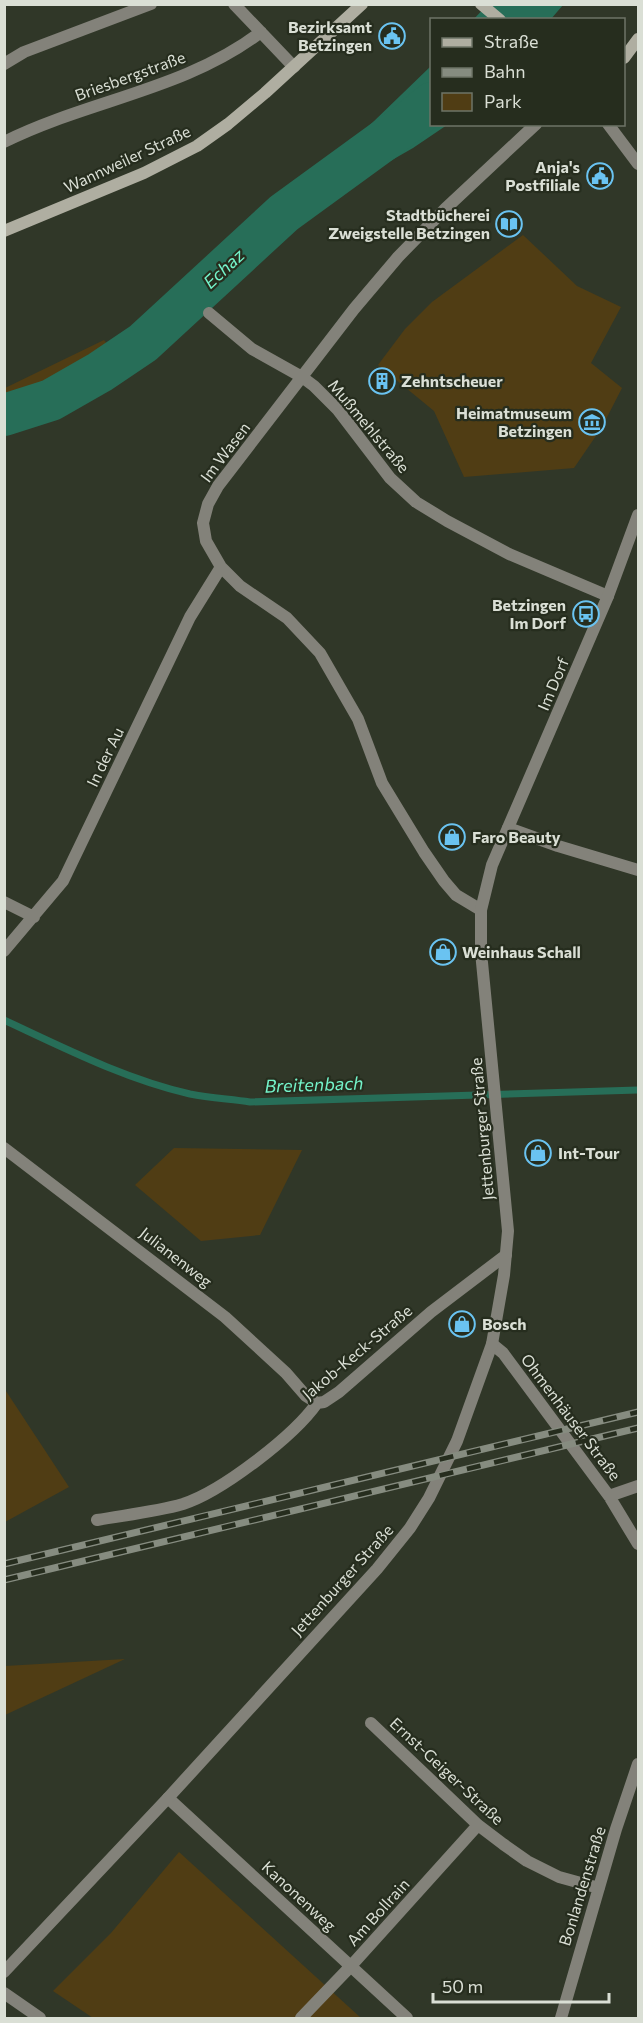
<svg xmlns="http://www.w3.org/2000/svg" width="643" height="2023" font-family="Commissioner,sans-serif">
<rect width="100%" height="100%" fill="#303728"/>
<!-- green -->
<path fill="#503d14" d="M 523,235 L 577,286 L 621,307 L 591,363 L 622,388 L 602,427 L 574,468 L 464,477 L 434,411 L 378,365 L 405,329 L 432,302 Z
M 104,340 L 117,356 L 58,391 L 5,405 L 5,388 Z
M 174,1148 L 302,1150 L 260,1235 L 201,1241 L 135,1185 Z
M 4,1388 L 69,1487 L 5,1522 L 4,1522 Z
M 125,1659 L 5,1715 L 5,1666 Z
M 179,1852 L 361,2018 L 93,2018 L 53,1991 L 111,1933 Z"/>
<!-- water -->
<path fill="#276e58" d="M 487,5 L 563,5 L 551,19 L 473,20 Z
M 431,66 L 432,124 L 447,125 L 413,148 L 350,184 L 331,187 L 326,182 L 331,167 L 342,152 Z"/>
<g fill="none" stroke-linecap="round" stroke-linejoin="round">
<!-- stream -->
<path stroke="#276e58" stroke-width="7" d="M 4,1020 C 64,1048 125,1079 190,1094 C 210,1098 230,1099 250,1102 L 638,1090"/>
<!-- river -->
<path stroke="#276e58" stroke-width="42" d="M 4,415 L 51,400 L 100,372 L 143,343 L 284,213 L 409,122 L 432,103"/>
<!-- minor -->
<path stroke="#83827a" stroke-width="12" d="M 234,4 L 294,67
M 4,64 L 24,52 L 151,4
M 4,142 C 88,100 185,90 261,32
M 209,313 L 252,349 L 302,377 L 314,386 L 338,410 L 390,478 L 416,502 L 447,521 L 509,554 L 608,596
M 508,828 L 558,846 L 638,870
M 4,902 L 34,917
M 481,910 L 456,895 L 444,881 L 424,852 L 382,783 L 358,719 L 320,653 L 287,618 L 240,586 L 221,567 L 206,541 L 203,523 L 208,504 L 218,486 L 354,309 L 398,257 L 445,209 L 536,124
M 4,951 L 63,881 L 190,617 L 221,567
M 4,1148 L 225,1317 L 286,1373 L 306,1396 L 317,1403
M 492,1344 L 503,1353 L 609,1496 L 638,1544
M 609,1496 L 638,1486
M 97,1520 C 125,1515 155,1512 183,1504 C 221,1492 294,1436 317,1403 L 324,1402 L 339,1392 L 431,1312 L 506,1255
M 371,1723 L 478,1825 L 503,1844 L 527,1861 L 559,1877 L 599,1888
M 168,1798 L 407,2018
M 4,1993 L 40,2018
M 301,2018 L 350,1967 L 478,1825
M 561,2018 L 616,1829 L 638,1764"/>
<!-- tertiary -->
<path stroke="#83827a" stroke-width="12" d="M 608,124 L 638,164
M 4,1972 L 168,1798 L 377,1569 L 410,1528 L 429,1498 L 457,1441 L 492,1344 L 504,1275 L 508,1231 L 481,952 L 481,910 L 492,865 L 608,596 L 638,515"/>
<!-- secondary -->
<path stroke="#afaea1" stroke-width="12" d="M 481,4 L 500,20
M 624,58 L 638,39
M 4,231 L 144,173 L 197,146 L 228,124 L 265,93 L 362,4"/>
<!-- rail casing -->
<g stroke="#868c80" stroke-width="7">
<path id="rail" d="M 4,1564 L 638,1412
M 4,1580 L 638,1428"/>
</g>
<!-- rail -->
<use href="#rail" stroke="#262d1e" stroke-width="4.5" stroke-dasharray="14" stroke-linecap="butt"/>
</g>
<!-- icons -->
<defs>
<g id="civic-ring" transform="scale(1.35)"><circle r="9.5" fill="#262d1e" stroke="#6ac3f1" stroke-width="1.5"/><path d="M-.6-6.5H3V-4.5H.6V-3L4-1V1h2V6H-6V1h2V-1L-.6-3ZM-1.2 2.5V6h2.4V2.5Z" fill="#6ac3f1"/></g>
<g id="library-ring" transform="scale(1.35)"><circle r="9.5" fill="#262d1e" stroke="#6ac3f1" stroke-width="1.5"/><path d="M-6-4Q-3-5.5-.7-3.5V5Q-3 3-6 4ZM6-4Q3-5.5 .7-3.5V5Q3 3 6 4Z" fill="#6ac3f1"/></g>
<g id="building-ring" transform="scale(1.35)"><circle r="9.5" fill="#262d1e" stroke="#6ac3f1" stroke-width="1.5"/><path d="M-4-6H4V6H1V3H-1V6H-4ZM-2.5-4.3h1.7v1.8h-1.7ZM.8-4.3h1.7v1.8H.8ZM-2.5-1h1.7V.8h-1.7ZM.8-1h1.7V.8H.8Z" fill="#6ac3f1"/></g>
<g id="museum-ring" transform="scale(1.35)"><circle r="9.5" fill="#262d1e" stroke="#6ac3f1" stroke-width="1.5"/><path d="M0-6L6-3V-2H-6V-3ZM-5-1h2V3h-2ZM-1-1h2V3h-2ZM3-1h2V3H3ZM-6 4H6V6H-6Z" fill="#6ac3f1"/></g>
<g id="bus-ring" transform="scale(1.35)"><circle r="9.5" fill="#262d1e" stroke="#6ac3f1" stroke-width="1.5"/><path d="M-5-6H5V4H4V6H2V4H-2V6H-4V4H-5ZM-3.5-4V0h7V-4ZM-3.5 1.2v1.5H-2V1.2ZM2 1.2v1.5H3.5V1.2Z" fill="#6ac3f1"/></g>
<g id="shop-ring" transform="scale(1.35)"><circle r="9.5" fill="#262d1e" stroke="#6ac3f1" stroke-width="1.5"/><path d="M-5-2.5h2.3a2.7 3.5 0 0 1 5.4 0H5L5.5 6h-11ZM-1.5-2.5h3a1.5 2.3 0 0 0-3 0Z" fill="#6ac3f1"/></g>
</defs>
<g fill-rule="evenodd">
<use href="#civic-ring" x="392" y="36"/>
<use href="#civic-ring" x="600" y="176"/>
<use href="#library-ring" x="509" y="224"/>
<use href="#building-ring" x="382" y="381"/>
<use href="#museum-ring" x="592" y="422"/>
<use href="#bus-ring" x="586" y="614"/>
<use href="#shop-ring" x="452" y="837"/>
<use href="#shop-ring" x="443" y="952"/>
<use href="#shop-ring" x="538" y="1153"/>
<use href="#shop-ring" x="462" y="1324"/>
</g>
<g text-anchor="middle" stroke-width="4.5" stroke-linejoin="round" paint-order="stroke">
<!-- poi labels -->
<g font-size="16" font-weight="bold" fill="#dadfd5" stroke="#262d1e" text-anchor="end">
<text x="372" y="33">Bezirksamt<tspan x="372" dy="18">Betzingen</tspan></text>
<text x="580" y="173">Anja's<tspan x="580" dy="18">Postfiliale</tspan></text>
<text x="490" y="221">Stadtbücherei<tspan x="490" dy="18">Zweigstelle Betzingen</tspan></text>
<text x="401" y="387" text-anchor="start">Zehntscheuer</text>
<text x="572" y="419">Heimatmuseum<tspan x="572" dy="18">Betzingen</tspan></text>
<text x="566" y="611">Betzingen<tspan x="566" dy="18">Im Dorf</tspan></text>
<text x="472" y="843" text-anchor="start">Faro Beauty</text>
<text x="462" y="958" text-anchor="start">Weinhaus Schall</text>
<text x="558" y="1159" text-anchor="start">Int-Tour</text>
<text x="482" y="1330" text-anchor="start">Bosch</text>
</g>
<!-- street labels -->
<g font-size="16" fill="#dadfd5" stroke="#262d1e">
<text transform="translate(130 76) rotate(-20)" y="6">Briesbergstraße</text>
<text transform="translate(127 159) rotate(-25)" y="6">Wannweiler Straße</text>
<text transform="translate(369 426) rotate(50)" y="6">Mußmehlstraße</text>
<text transform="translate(225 452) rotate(-53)" y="6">Im Wasen</text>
<text transform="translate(553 684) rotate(-67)" y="6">Im Dorf</text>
<text transform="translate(105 757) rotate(-64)" y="6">In der Au</text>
<text transform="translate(482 1129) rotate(-95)" y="6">Jettenburger Straße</text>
<text transform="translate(176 1257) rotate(38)" y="6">Julianenweg</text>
<text transform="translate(357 1352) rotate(-40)" y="6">Jakob-Keck-Straße</text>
<text transform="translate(571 1417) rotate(53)" y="6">Ohmenhäuser Straße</text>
<text transform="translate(342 1580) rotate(-48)" y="6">Jettenburger Straße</text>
<text transform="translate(447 1771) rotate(43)" y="6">Ernst-Geiger-Straße</text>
<text transform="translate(582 1886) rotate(-73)" y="6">Bonlandenstraße</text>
<text transform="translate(299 1896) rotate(43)" y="6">Kanonenweg</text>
<text transform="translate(378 1912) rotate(-48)" y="6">Am Bollrain</text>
</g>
<!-- water labels -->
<g font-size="18" font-style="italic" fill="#74f3ca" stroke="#262d1e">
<text transform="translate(224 269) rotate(-43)" y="6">Echaz</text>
<text transform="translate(314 1085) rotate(-2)" y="6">Breitenbach</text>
</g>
</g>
<!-- border -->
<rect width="643" height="2023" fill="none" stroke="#dadfd5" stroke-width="12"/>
<!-- legend -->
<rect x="430" y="18" width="195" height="108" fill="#262d1e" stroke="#6e7467" stroke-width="1.5"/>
<rect x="442" y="38" width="30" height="9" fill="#afaea1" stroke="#6e7467" stroke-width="1.5"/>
<text x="484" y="48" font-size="18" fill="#dadfd5">Straße</text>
<rect x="442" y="68" width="30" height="9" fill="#868c80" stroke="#6e7467" stroke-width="1.5"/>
<text x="484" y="78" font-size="18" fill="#dadfd5">Bahn</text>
<rect x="442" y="93" width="30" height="18" fill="#503d14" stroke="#6e7467" stroke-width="1.5"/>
<text x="484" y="108" font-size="18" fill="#dadfd5">Park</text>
<!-- scale -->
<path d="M433 1993v9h176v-9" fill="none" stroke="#dadfd5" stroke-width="3"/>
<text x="442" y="1993" font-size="18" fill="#dadfd5" stroke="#262d1e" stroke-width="4.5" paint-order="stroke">50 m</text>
</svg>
